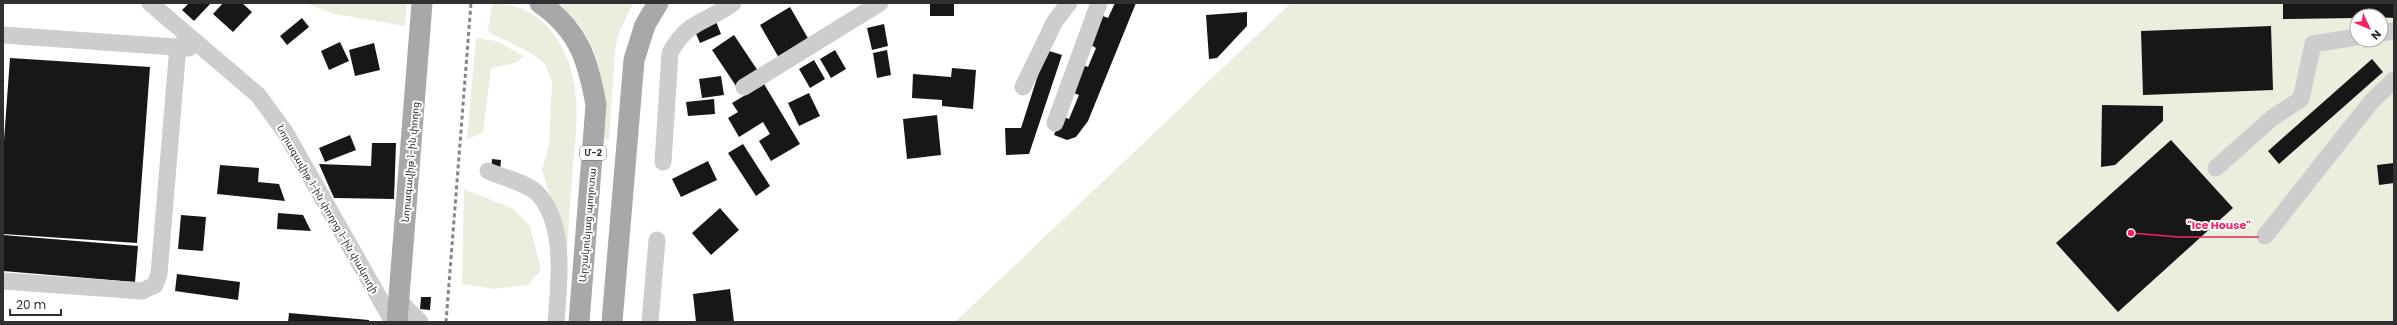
<svg xmlns="http://www.w3.org/2000/svg" width="2397" height="325" font-family="Poppins,'Noto Sans Armenian',sans-serif">
<rect width="100%" height="100%" fill="#fff"/>
<!-- green -->
<path fill="#eaeedd" fill-rule="evenodd" d="M 306,3 L 407,3 L 405,26 L 335,14 Z
M 492,3 C 545,3 573,51 576,99 C 578,121 575,144 573,166 C 570,202 568,239 565,275 L 557,219 L 542,170 L 549,145 L 552,82 L 545,64 L 529,52 L 488,32 Z
M 559,3 L 633,3 L 618,35 L 615,52 L 609,140 L 603,139 C 602,107 605,68 588,39 C 581,25 569,14 559,3 Z
M 1291,3 L 2394,3 L 2394,322 L 955,322 ZM 2357,16 L 2381,16 L 2381,40 L 2357,40 Z
M 476,38 L 496,41 L 524,56 L 515,63 L 491,68 L 483,133 L 467,139 Z
M 464,189 L 512,208 L 530,226 L 541,270 L 528,285 L 494,289 L 462,284 Z"/>
<!-- building -->
<path fill="#171717" d="M 189,3 L 211,3 L 194,21 L 182,10 Z
M 223,3 L 242,3 L 252,12 L 233,32 L 213,14 Z
M 930,3 L 954,3 L 954,16 L 930,16 Z
M 1115,3 L 1136,3 L 1088,121 L 1076,137 L 1067,140 L 1054,135 L 1062,116 L 1069,119 L 1079,95 L 1071,92 L 1083,65 L 1088,67 L 1096,48 L 1091,45 L 1103,16 L 1108,18 Z
M 2283,3 L 2394,3 L 2394,18 L 2357,16 L 2357,18 L 2283,19 Z
M 790,7 L 809,40 L 779,58 L 760,25 Z
M 1247,12 L 1247,26 L 1217,58 L 1209,59 L 1206,15 Z
M 302,18 L 309,27 L 287,45 L 280,36 Z
M 715,19 L 721,34 L 700,43 L 694,29 Z
M 884,24 L 888,46 L 872,50 L 867,28 Z
M 2271,26 L 2273,90 L 2143,95 L 2141,31 Z
M 734,35 L 760,74 L 738,89 L 712,50 Z
M 340,42 L 349,61 L 329,70 L 321,51 Z
M 374,43 L 380,70 L 355,76 L 349,50 Z
M 835,50 L 846,69 L 831,78 L 820,59 Z
M 887,50 L 891,75 L 877,78 L 873,53 Z
M 1046,50 L 1062,55 L 1029,154 L 1006,155 L 1005,128 L 1021,128 Z
M 10,58 L 150,67 L 137,243 L 3,234 L 3,154 Z
M 2372,59 L 2383,72 L 2279,164 L 2268,151 Z
M 814,60 L 825,79 L 810,88 L 799,69 Z
M 952,68 L 976,70 L 973,109 L 942,106 L 942,100 L 912,98 L 913,74 L 951,77 Z
M 721,76 L 724,95 L 702,98 L 699,79 Z
M 764,84 L 800,144 L 771,161 L 759,141 L 770,134 L 763,122 L 739,137 L 728,118 L 738,112 L 732,103 Z
M 809,93 L 820,116 L 799,126 L 788,103 Z
M 714,99 L 715,114 L 688,116 L 686,102 Z
M 2102,105 L 2163,106 L 2163,121 L 2115,165 L 2101,167 Z
M 937,115 L 941,155 L 907,159 L 903,119 Z
M 350,135 L 356,150 L 325,162 L 319,148 Z
M 2171,140 L 2233,208 L 2118,312 L 2056,243 Z
M 372,143 L 396,143 L 394,199 L 334,198 L 319,164 L 371,166 Z
M 743,144 L 770,186 L 756,196 L 728,153 Z
M 492,159 L 501,160 L 500,171 L 491,171 Z
M 708,161 L 717,180 L 681,197 L 672,179 Z
M 2394,163 L 2394,183 L 2379,185 L 2377,165 Z
M 220,165 L 259,168 L 258,182 L 279,184 L 285,201 L 217,194 Z
M 720,208 L 739,230 L 711,255 L 692,233 Z
M 278,213 L 303,215 L 311,231 L 277,229 Z
M 181,215 L 206,217 L 203,251 L 178,249 Z
M 3,235 L 138,246 L 135,282 L 3,271 Z
M 177,274 L 240,282 L 238,300 L 175,291 Z
M 730,289 L 734,322 L 696,322 L 693,294 Z
M 421,297 L 431,297 L 430,310 L 420,309 Z
M 289,313 L 369,320 L 369,322 L 288,322 Z"/>
<g fill="none" stroke-linecap="round" stroke-linejoin="round">
<!-- minor -->
<path stroke="#cdcdcd" stroke-width="17" d="M 150,3 L 258,95 L 285,132 L 393,322
M 2381,33 L 2394,31
M 3,35 L 189,48
M 744,87 L 880,3
M 1023,87 L 1055,21 L 1069,3
M 1055,123 L 1099,3
M 663,162 L 670,53 C 688,19 707,23 733,3
M 2216,168 L 2272,118 L 2301,99 L 2313,44 L 2357,37
M 488,171 C 502,177 524,182 536,192 C 567,222 559,283 556,322
M 2265,236 L 2372,101 L 2394,80
M 3,281 L 142,291 L 155,285 L 159,274 L 178,46
M 399,301 L 420,322
M 650,322 L 657,240"/>
<!-- major -->
<path stroke="#a8a8a8" stroke-width="21" d="M 540,3 C 579,30 588,60 596,105 L 579,322
M 397,322 L 422,3
M 612,322 L 634,60 L 645,25 L 658,3"/>
<!-- rail -->
<path stroke="#858585" stroke-width="3" stroke-dasharray="4 3" stroke-linecap="butt" d="M 446,322 L 471,3"/>
</g>
<g text-anchor="middle" stroke-width="4" stroke-linejoin="round" paint-order="stroke">
<!-- shield labels -->
<rect fill="#fff" stroke="#6e6e6e" stroke-width="1" x="580" y="146" width="26" height="14" rx="3"/>
<g font-size="9" font-weight="bold" fill="#303030">
<text x="593" y="156">Մ-2</text>
</g>
<!-- street labels -->
<g font-size="10" fill="#303030" stroke="#fff">
<text transform="translate(410 162) rotate(-85)" y="4">Նորագավիթ 1-ին փողոց</text>
<text transform="translate(328 209) rotate(60)" y="4">Նորագավիթ 1-ին փողոց 1-ին փակուղի</text>
<text transform="translate(587 225) rotate(-85)" y="4">Արշակունյաց պողոտա</text>
</g>
</g>
<!-- callouts -->
<path fill="none" stroke="#f72360" stroke-width="1.5" d="M2131 233L2179 237H2259"/>
<circle fill="#f72360" stroke="#fff" stroke-width="1.5" cx="2131" cy="233" r="4"/>
<g font-size="11" text-anchor="middle" font-weight="bold" fill="#f72360" stroke="#fff" stroke-width="4" stroke-linejoin="round" paint-order="stroke">
<text x="2219" y="229">"Ice House"</text>
</g>
<!-- border -->
<rect width="2397" height="325" fill="none" stroke="#303030" stroke-width="8"/>
<!-- north arrow -->
<g transform="translate(2369 28) rotate(134)"><circle r="19" fill="#ffffff" stroke="#acacac"/>
<path d="M0-3L7 15L0 10L-7 15Z" fill="#f72360"/>
<text y="-6" font-size="11" font-weight="bold" text-anchor="middle" fill="#303030">N</text>
</g>
<!-- scale -->
<path d="M10 309v6h51v-6" fill="none" stroke="#303030" stroke-width="2"/>
<text x="16" y="309" font-size="12" fill="#303030" stroke="#ffffff" stroke-width="3" paint-order="stroke">20 m</text>
</svg>
